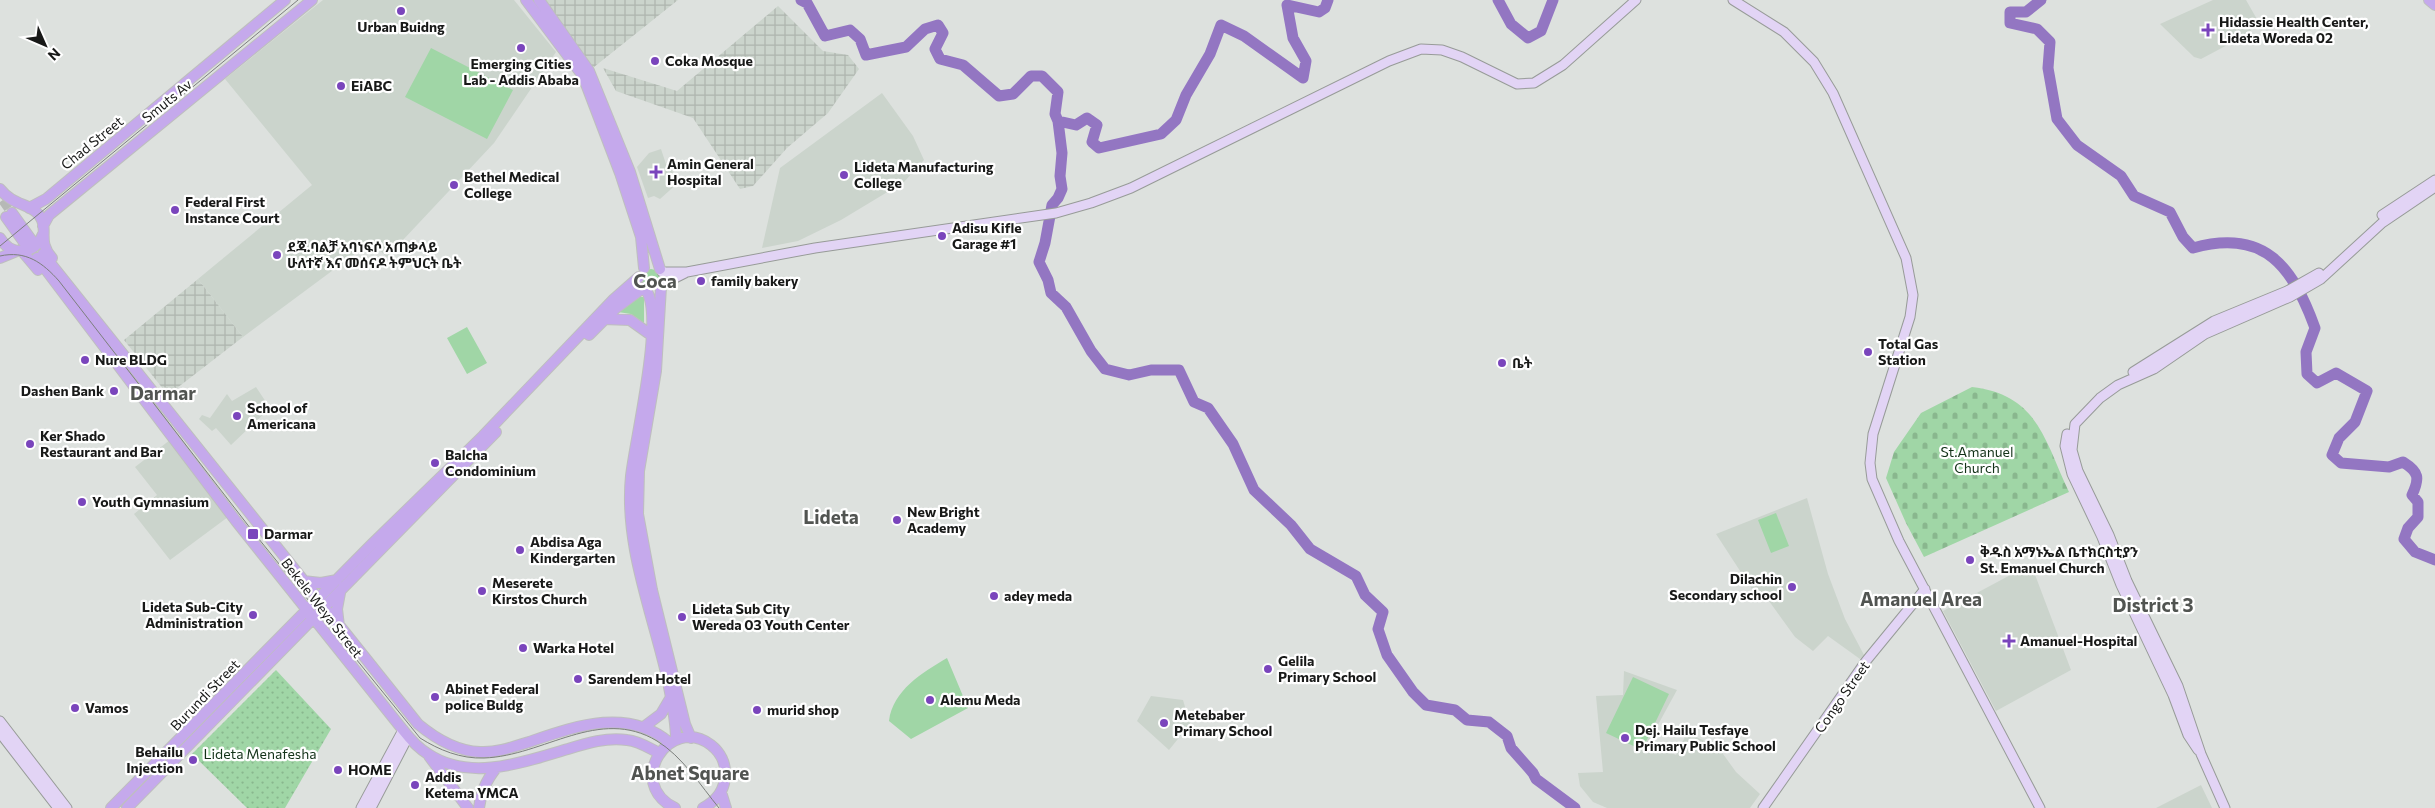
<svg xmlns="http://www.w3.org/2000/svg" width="2435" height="808" font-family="Commissioner,'Noto Sans Ethiopic',sans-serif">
<defs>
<pattern id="industrial-grid" width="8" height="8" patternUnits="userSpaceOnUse" patternTransform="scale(1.25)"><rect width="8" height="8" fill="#cbd4cc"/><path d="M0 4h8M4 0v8" fill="none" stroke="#aeb5ae"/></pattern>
<pattern id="cemetery-stones" width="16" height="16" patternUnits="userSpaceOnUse" patternTransform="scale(1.25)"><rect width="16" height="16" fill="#a0d6a6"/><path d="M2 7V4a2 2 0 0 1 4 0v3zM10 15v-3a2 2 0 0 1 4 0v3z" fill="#89b78e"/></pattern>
<pattern id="park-dots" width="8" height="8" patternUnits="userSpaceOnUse" patternTransform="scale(1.25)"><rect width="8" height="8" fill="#a0d6a6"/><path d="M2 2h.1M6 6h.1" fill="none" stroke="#89b78e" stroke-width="1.8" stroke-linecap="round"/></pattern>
</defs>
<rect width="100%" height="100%" fill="#dde1de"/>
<!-- built -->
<path fill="#cbd4cc" d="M 323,0 L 514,0 L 556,52 L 494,143 L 387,257 L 371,242 L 243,337 L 198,279 L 312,185 L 225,79 Z
M 2213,0 L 2246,0 L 2258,21 L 2248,34 L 2201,59 L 2194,57 L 2160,24 Z
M 882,93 L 913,136 L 924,160 L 904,182 L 841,220 L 798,241 L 762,248 L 780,168 Z
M 661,149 L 666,164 L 671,165 L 674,178 L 679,182 L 660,199 L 654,196 L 648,198 L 637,167 L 649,153 Z
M 256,387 L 270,408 L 231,445 L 216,428 L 212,431 L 199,419 L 202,415 L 210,418 L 227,394 L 232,401 Z
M 170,440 L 228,517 L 170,560 L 134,514 L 157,495 L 135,467 Z
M 1807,498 L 1828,574 L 1845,619 L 1864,655 L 1860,659 L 1828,636 L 1813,651 L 1795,637 L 1769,601 L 1759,600 L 1716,534 Z
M 2031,564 L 2071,670 L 1996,711 L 1943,611 Z
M 1624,671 L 1677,690 L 1648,743 L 1676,755 L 1687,733 L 1718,747 L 1736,772 L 1760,794 L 1750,808 L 1607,808 L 1593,802 L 1580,786 L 1578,773 L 1603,772 L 1596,696 L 1623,695 Z
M 1151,696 L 1183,700 L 1190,724 L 1169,750 L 1137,721 Z
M 2201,785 L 2212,808 L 2156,808 Z"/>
<!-- industrial -->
<path fill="url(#industrial-grid)" d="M 539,0 L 678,0 L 589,71 Z
M 778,6 L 823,51 L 848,55 L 859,69 L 828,113 L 787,148 L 753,186 L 740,189 L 693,118 L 616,91 L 603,68 L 677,91 Z
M 198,279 L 243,337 L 168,395 L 124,340 Z"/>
<!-- grass -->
<path fill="#a0d6a6" d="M 431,48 L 513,90 L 487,139 L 405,97 Z
M642 278a9 9 0 1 1 18 0a9 9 0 1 1-18 0Z
M 638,297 L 644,297 L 644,323 L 631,314 L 618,312 Z
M 467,327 L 487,363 L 467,374 L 447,338 Z
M 1776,513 L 1789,546 L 1771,553 L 1758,520 Z
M 947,658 L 968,708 L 911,739 L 889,721 C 893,690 922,673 947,658 Z
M 1633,677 L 1669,694 L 1642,750 L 1606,733 Z"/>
<!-- cemetery -->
<path fill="url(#cemetery-stones)" d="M 1972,387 C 2038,395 2044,439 2069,492 L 1924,557 L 1906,523 L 1886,478 L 1894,452 L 1921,413 Z"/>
<!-- park -->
<path fill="url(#park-dots)" d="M 276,670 L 331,729 L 285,808 L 247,808 L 192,754 Z"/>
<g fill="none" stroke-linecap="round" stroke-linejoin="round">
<!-- river -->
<path stroke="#9376c2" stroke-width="11" d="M 801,0 L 807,3 L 825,36 L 850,30 L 860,39 L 866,55 L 906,47 L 925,29 L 938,25 L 943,33 L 935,49 L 940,59 L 963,65 L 999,96 L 1013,94 L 1031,76 L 1042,76 L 1058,92 L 1055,114 L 1058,121 L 1076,125 L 1087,118 L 1097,125 L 1092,142 L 1099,148 L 1161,134 L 1176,120 L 1186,95 L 1210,54 L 1221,25 L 1244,36 L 1303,78 L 1306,61 L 1293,38 L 1287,5 L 1319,12 L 1325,8 L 1328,0
M 1498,0 L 1511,24 L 1528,38 L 1541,31 L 1553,0
M 2041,0 L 2026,12 L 2010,12 L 2010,23 L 2037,29 L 2050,42 L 2048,68 L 2057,119 L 2077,145 L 2121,176 L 2134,196 L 2170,212 L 2183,237 L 2193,248 C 2265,228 2293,267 2315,328 L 2306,352 L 2307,374 L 2317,383 L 2336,373 L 2367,391 L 2355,422 L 2339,438 L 2332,455 L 2341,463 L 2389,467 L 2403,462 C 2419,472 2420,478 2412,495 L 2418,502 L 2418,517 L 2408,528 L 2404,539 L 2415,552 L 2435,560
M 1058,121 L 1062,153 L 1060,176 L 1062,189 L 1058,198 L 1052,205 L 1045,243 L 1039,262 L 1048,280 L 1051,293 L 1066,307 L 1091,351 L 1105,369 L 1129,375 L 1151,370 L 1179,370 L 1194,402 L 1208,408 L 1233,444 L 1254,490 L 1291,525 L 1310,549 L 1356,576 L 1365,595 L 1383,612 L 1378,629 L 1387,655 L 1413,692 L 1426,705 L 1455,710 L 1467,720 L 1489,722 L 1507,736 L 1511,748 L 1533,773 L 1536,779 L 1575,808"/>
<!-- primary-tunnel -->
<path stroke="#b6b9b6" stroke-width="10" stroke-dasharray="10 5" stroke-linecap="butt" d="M 3,200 L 12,213"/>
<!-- secondary casing -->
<g stroke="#979b98" stroke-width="11">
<path id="secondary" d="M 1733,0 L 1784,32 L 1814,62 L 1833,93 L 1906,258 L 1913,295 L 1910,317 L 1873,434 L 1870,463 L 1872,479 L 1899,541 L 2040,808
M 2382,215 L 2435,180
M 662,272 L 687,272 L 815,248 L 1056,213 L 1091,203 L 1131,188 L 1389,61 L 1421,49 L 1442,50 L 1462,57 L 1517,84 L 1534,83 L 1563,65 L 1636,0
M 663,284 L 685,273
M 2133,372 L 2214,321 L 2287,291 L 2319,273
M 2067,434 L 2065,446 L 2072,474 L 2102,537 L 2121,585 L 2173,695 L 2188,735 L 2198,750
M 0,721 L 67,808
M 0,733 L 58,808
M 361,808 L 403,730
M 371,808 L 408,737
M 1763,808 L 1866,661 L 1925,589
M 2225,808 L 2201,754 L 2178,686 L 2127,581 L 2109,535 L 2078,471 L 2072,450 L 2075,424 L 2100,398 L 2118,385 L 2154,369 L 2205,334 L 2290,297 L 2321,279 L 2382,223 L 2435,187"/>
</g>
<!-- primary casing -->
<g stroke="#bebfbe" stroke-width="12">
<path id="primary" d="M 526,0 L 583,76 L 620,173 L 641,237 L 644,268
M 539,0 L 589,71 L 630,172 L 660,269
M 2429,0 L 2435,5
M 0,189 C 13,206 30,203 39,215 C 50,229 36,240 52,258
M 29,208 L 46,199 L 285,0
M 12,213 L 32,241
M 6,217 L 26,245
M 43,226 L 49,215 L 312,0
M 0,238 C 11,257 36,255 43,234
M 22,251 L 38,270
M 43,254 L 418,724 C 436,739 456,751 480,752 C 497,753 513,747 529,742 C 576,726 628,707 670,743
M 0,258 L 17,251
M 37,258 L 236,521 L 403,730 C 410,739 418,748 428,754 C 470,782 524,762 568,749 C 587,743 607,737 627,740 C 639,741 649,748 659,753
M 661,287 L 656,371 L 639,471 L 638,514 L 652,590 L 685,724 L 691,738
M 646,290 C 665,317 635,439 631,476 C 624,544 652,611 667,677 C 671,698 676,718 676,740
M 604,319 L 630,320 L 651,335
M 589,335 L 616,308 L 643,288
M 303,581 L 321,583 L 337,580
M 339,626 L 337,609 L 340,593
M 645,726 L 661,714 L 671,697
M 429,756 L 468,808
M 721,792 L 726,808
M 111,808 L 371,545 L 483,436 L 614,299 L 639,277
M 127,808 L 496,432
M 479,808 C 481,792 486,781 496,768
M 675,808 C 624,783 670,714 711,745 C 720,752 726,763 725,775 C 725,790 716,801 703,808"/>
</g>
<!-- secondary -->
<use href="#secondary" stroke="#e2d4f5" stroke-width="9"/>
<!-- primary -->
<use href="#primary" stroke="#c5a9ec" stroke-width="10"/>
<!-- tram -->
<path stroke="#7c7f7d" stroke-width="1" d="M 0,246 L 298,0
M 0,256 C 26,250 43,263 59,281 L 254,533 L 420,738 C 439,750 461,759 484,758 C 544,756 599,706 657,741 C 682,756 701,786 719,808"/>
</g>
<!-- markers -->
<g fill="#7a45bc" stroke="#fff" stroke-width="2">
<circle cx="401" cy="11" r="5"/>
<path d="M2205.5 22.5h5v5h5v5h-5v5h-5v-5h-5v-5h5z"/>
<circle cx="521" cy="48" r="5"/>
<circle cx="655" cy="61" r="5"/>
<circle cx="341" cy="86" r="5"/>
<path d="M653.5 164.5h5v5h5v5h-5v5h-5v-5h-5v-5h5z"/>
<circle cx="844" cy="175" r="5"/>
<circle cx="454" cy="185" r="5"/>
<circle cx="175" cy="210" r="5"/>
<circle cx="942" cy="236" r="5"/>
<circle cx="277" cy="255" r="5"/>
<circle cx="701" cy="281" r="5"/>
<circle cx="1868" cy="352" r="5"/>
<circle cx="85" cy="360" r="5"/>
<circle cx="1502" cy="363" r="5"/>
<circle cx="114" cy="391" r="5"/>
<circle cx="237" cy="416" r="5"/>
<circle cx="30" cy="444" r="5"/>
<circle cx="435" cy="463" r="5"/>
<circle cx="82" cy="502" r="5"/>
<circle cx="897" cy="520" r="5"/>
<rect x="247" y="528" width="12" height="12" rx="2.5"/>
<circle cx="520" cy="550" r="5"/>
<circle cx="1970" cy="560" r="5"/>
<circle cx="1792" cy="587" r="5"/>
<circle cx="482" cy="591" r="5"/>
<circle cx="994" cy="596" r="5"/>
<circle cx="253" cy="615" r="5"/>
<circle cx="682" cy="617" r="5"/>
<path d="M2006.5 633.5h5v5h5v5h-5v5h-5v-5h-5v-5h5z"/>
<circle cx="523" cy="648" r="5"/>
<circle cx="1268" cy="669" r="5"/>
<circle cx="578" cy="679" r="5"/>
<circle cx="435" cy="697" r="5"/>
<circle cx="930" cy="700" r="5"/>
<circle cx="75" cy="708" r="5"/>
<circle cx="757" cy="710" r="5"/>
<circle cx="1164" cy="723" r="5"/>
<circle cx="1625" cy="738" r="5"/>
<circle cx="193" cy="760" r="5"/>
<circle cx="338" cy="770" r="5"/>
<circle cx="415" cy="785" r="5"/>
</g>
<g text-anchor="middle" stroke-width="4.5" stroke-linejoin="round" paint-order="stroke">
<!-- poi labels -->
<g font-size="14" font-weight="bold" fill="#181918" stroke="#fff" text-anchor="start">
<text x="2219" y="27">Hidassie Health Center,<tspan x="2219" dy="16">Lideta Woreda 02</tspan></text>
<text x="401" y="32" text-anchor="middle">Urban Buidng</text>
<text x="665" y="66">Coka Mosque</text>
<text x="521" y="69" text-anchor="middle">Emerging Cities<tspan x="521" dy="16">Lab - Addis Ababa</tspan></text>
<text x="351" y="91">EiABC</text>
<text x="667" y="169">Amin General<tspan x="667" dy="16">Hospital</tspan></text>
<text x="854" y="172">Lideta Manufacturing<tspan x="854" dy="16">College</tspan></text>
<text x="464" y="182">Bethel Medical<tspan x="464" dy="16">College</tspan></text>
<text x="185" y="207">Federal First<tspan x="185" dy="16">Instance Court</tspan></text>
<text x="952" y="233">Adisu Kifle<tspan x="952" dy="16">Garage #1</tspan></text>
<text x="287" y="252">ደጃ.ባልቻ አባነፍሶ አጠቃላይ<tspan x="287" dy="16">ሁለተኛ እና መሰናዶ ትምህርት ቤት</tspan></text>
<text x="711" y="286">family bakery</text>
<text x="1878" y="349">Total Gas<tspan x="1878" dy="16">Station</tspan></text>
<text x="95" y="365">Nure BLDG</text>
<text x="1512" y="368">ቤት</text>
<text x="104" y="396" text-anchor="end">Dashen Bank</text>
<text x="247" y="413">School of<tspan x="247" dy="16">Americana</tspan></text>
<text x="40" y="441">Ker Shado<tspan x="40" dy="16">Restaurant and Bar</tspan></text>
<text x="445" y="460">Balcha<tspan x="445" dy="16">Condominium</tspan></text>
<text x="92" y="507">Youth Gymnasium</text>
<text x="907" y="517">New Bright<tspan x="907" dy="16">Academy</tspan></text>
<text x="264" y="539">Darmar</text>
<text x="530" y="547">Abdisa Aga<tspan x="530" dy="16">Kindergarten</tspan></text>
<text x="1980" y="557">ቅዱስ አማኑኤል ቤተክርስቲያን<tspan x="1980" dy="16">St. Emanuel Church</tspan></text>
<text x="1782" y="584" text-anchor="end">Dilachin<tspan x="1782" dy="16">Secondary school</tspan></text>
<text x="492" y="588">Meserete<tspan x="492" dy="16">Kirstos Church</tspan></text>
<text x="1004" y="601">adey meda</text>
<text x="243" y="612" text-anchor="end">Lideta Sub-City<tspan x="243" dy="16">Administration</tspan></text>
<text x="692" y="614">Lideta Sub City<tspan x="692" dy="16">Wereda 03 Youth Center</tspan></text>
<text x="2020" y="646">Amanuel-Hospital</text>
<text x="533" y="653">Warka Hotel</text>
<text x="1278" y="666">Gelila<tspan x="1278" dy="16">Primary School</tspan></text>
<text x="588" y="684">Sarendem Hotel</text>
<text x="445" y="694">Abinet Federal<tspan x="445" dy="16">police Buldg</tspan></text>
<text x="940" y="705">Alemu Meda</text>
<text x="85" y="713">Vamos</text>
<text x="767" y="715">murid shop</text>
<text x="1174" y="720">Metebaber<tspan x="1174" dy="16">Primary School</tspan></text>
<text x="1635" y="735">Dej. Hailu Tesfaye<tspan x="1635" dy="16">Primary Public School</tspan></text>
<text x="183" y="757" text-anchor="end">Behailu<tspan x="183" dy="16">Injection</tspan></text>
<text x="348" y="775">HOME</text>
<text x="425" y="782">Addis<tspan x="425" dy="16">Ketema YMCA</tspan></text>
</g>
<!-- street labels -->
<g font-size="14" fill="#181918" stroke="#fff">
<text transform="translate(167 101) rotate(-39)" y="5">Smuts Av</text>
<text transform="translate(92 143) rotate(-39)" y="5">Chad Street</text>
<text transform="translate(322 608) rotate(52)" y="5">Bekele Weya Street</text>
<text transform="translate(205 695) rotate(-46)" y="5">Burundi Street</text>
<text transform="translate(1842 697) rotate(-55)" y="5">Congo Street</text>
</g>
<!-- park labels -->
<g font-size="14" fill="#133218" stroke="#fff">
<text x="1977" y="457">St.Amanuel<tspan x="1977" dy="16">Church</tspan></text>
<text x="260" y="759">Lideta Menafesha</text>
</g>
<!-- district labels -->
<g font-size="19" font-weight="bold" fill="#515451" stroke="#fff">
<text x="655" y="288">Coca</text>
<text x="163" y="400">Darmar</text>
<text x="831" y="524">Lideta</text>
<text x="1921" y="606">Amanuel Area</text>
<text x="2153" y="612">District 3</text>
<text x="690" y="780">Abnet Square</text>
</g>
</g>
<!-- north arrow -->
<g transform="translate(45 45) rotate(135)" stroke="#ffffff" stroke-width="4" paint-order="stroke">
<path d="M0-4L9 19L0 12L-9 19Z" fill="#181918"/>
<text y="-8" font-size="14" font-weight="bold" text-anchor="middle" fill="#181918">N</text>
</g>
</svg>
